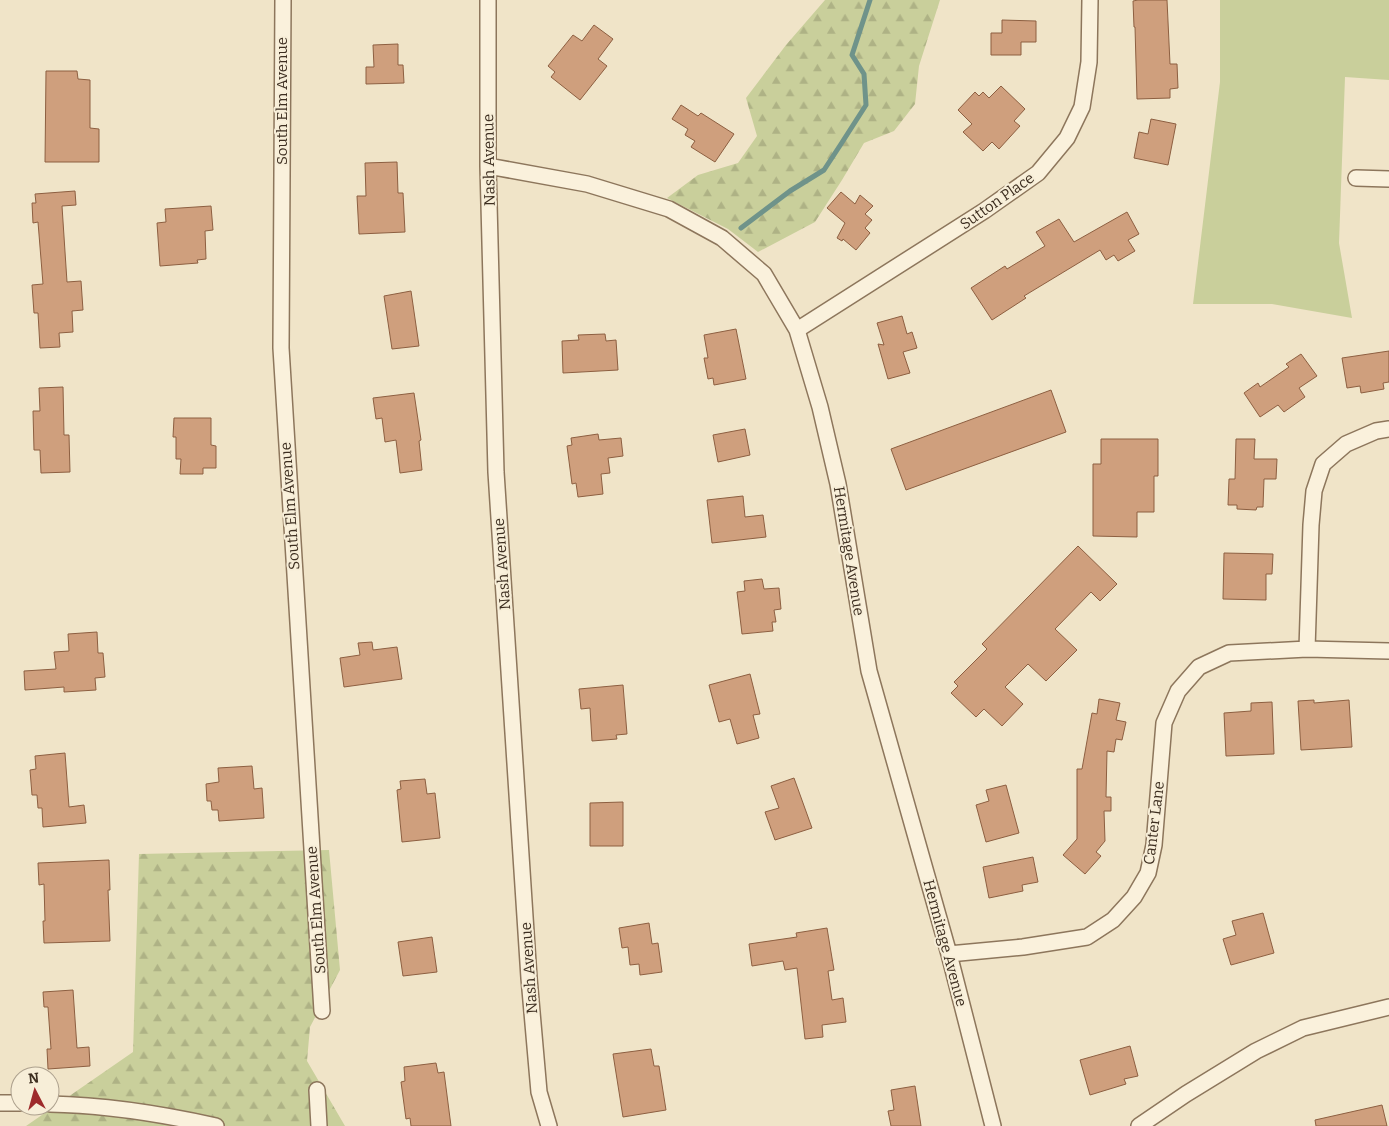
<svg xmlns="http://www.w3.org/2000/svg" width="1389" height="1126" font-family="Bitter,serif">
<defs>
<pattern id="forest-firs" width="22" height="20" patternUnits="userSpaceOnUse" patternTransform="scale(1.25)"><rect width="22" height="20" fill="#c9cf9b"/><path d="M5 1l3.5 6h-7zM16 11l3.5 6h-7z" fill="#aeb285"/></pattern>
</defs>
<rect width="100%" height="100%" fill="#f0e4c8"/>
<!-- green -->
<path fill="#c9cf9b" d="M 1220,0 L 1389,0 L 1389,80 L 1345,77 L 1339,243 L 1352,318 L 1272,304 L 1193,304 L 1220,82 Z"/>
<!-- forest -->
<path fill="url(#forest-firs)" d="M 825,0 L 940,0 L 919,66 L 915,104 L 894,131 L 864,143 L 842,180 L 815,222 L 758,252 L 728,229 L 667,198 L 698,175 L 738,163 L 757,136 L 746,98 L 786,45 Z
M 329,850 L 340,970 L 310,1027 L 307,1061 L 345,1126 L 26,1126 L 133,1052 L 139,854 Z"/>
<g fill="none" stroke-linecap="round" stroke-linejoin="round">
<!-- stream -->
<path stroke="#6f938a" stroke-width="5" d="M 741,228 L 790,191 L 824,170 L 841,144 L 866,105 L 864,74 L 852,55 L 870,0"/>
</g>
<!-- building -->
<path fill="#cf9f7d" stroke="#8d5f41" d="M 1138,0 L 1167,0 L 1170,64 L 1177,64 L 1178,88 L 1170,89 L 1170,98 L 1137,99 L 1135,27 L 1134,27 L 1133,1 Z
M 1002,20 L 1036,21 L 1036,42 L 1021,42 L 1021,55 L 991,55 L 991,33 L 1002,33 Z
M 594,25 L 613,39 L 598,59 L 607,66 L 580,100 L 551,77 L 555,72 L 548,66 L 573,35 L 582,41 Z
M 398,44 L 398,65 L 403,65 L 404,83 L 366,84 L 366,67 L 374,67 L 373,45 Z
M 46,71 L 77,71 L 78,79 L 90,80 L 90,128 L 99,129 L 99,162 L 45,162 Z
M 1001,86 L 1025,109 L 1014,121 L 1020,126 L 999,149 L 992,142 L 983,151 L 963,132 L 972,124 L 958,110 L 975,92 L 979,96 L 983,92 L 989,98 Z
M 681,105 L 698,116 L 701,113 L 734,134 L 715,162 L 691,147 L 695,141 L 685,135 L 688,129 L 672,119 Z
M 1151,119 L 1176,124 L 1168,165 L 1134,158 L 1139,132 L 1148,134 Z
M 397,162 L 398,193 L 403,193 L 405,232 L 359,234 L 357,196 L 366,196 L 365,163 Z
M 75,191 L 76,205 L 62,206 L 67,282 L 81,281 L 83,310 L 72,311 L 73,332 L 59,333 L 60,347 L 40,348 L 38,313 L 34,313 L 32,285 L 43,284 L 38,222 L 33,223 L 32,203 L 36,203 L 35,194 Z
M 841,192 L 855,204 L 860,195 L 873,206 L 865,214 L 872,220 L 865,228 L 870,233 L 856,250 L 843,239 L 842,241 L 837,238 L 845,223 L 827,208 Z
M 211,206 L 213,230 L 205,231 L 206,259 L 197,260 L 198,263 L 160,266 L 157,223 L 166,222 L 165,209 Z
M 1127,212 L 1139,234 L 1128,240 L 1135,251 L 1118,261 L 1114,255 L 1106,260 L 1100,250 L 1024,296 L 1026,298 L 992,320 L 971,288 L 1005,266 L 1007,269 L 1045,246 L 1036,232 L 1059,219 L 1074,242 Z
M 411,291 L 419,346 L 392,349 L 384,296 Z
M 902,316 L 907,334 L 912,332 L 917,348 L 903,352 L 910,373 L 888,379 L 878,344 L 884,345 L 877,323 Z
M 736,329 L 746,379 L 714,385 L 713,378 L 708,379 L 704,358 L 708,358 L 704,335 Z
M 605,334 L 606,341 L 616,340 L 618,370 L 563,373 L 562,341 L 579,340 L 578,335 Z
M 1389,351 L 1389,382 L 1383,383 L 1384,389 L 1361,393 L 1360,386 L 1347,388 L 1342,358 Z
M 1301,354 L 1317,376 L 1299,388 L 1305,397 L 1284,412 L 1278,405 L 1260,417 L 1244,393 L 1258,383 L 1260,387 L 1289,367 L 1286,364 Z
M 63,387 L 64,435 L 69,435 L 70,472 L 41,473 L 40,450 L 34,450 L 33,411 L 40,411 L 39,388 Z
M 1051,390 L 1066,432 L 906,490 L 891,449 Z
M 414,393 L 421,440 L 419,441 L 422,470 L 400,473 L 396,440 L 385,442 L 382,418 L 376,419 L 373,398 Z
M 174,418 L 211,418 L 211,445 L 216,446 L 216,468 L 203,468 L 203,474 L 180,474 L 181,459 L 176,459 L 176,437 L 173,437 Z
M 745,429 L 750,455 L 718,462 L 713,435 Z
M 598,434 L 599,440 L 621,438 L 623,456 L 608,458 L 610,473 L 601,474 L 603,494 L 578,497 L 576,483 L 572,484 L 567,446 L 572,445 L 571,438 Z
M 1101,439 L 1158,439 L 1158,476 L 1154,476 L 1154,512 L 1137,512 L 1137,537 L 1093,536 L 1093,464 L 1101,464 Z
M 1236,439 L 1255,439 L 1254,459 L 1277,459 L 1276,479 L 1264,479 L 1263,507 L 1257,507 L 1256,510 L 1237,509 L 1237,505 L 1228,505 L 1229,479 L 1235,479 Z
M 743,496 L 745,517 L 763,515 L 766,537 L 712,543 L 707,500 Z
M 1078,546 L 1117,584 L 1100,601 L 1091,592 L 1055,629 L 1077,650 L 1046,681 L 1028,664 L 1005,687 L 1023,704 L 1002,726 L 984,709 L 976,717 L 951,693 L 958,686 L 954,682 L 987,649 L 982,644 Z
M 1224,553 L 1273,554 L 1272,574 L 1266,574 L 1266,600 L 1223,599 Z
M 762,579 L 764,589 L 779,588 L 781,609 L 774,610 L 776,622 L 772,622 L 773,631 L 742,634 L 737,592 L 745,591 L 744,581 Z
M 97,632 L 98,653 L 103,653 L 105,677 L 95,678 L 96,690 L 64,692 L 64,687 L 25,690 L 24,671 L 56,669 L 54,652 L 69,651 L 68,634 Z
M 372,642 L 373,650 L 397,647 L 402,679 L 344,687 L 340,658 L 360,655 L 358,643 Z
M 750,674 L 760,714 L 753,715 L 759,738 L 737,744 L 730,719 L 719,722 L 709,685 Z
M 623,685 L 627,734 L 616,735 L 617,739 L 592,741 L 590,708 L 581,709 L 579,689 Z
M 1099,699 L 1120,703 L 1116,720 L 1126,722 L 1122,740 L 1116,739 L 1114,752 L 1107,751 L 1106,797 L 1111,797 L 1111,811 L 1104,811 L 1105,841 L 1096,852 L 1101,856 L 1085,874 L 1063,855 L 1077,839 L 1077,769 L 1082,769 L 1092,713 L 1097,714 Z
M 1314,700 L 1314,703 L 1349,700 L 1352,747 L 1301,750 L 1298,701 Z
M 1272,702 L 1274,754 L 1226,756 L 1224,713 L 1251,711 L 1251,703 Z
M 65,753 L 69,807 L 84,805 L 86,823 L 43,827 L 42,808 L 38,808 L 37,795 L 32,795 L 30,770 L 36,769 L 35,756 Z
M 252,766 L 254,789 L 262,788 L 264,818 L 219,821 L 218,810 L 212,810 L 211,801 L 207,801 L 206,784 L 219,782 L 218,768 Z
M 794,778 L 812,828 L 775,840 L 765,812 L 779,808 L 771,786 Z
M 425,779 L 427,794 L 435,793 L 440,838 L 402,842 L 397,790 L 401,789 L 400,781 Z
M 1006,785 L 1019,833 L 986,842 L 976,805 L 989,801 L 986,790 Z
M 623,802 L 623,846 L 590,846 L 590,803 Z
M 1033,857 L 1038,882 L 1022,885 L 1023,891 L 989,898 L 983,867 Z
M 109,860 L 110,890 L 108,890 L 110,941 L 44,943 L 43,921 L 45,921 L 44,884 L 39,885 L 38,863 Z
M 1263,913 L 1274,953 L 1231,965 L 1223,939 L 1236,935 L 1232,921 Z
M 649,923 L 652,944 L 658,943 L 662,972 L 640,975 L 639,964 L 630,965 L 628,947 L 622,948 L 619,928 Z
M 827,928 L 834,970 L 828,971 L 832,1000 L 843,998 L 846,1022 L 822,1025 L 823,1037 L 805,1039 L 797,968 L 785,970 L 783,961 L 752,966 L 749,944 L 797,937 L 796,933 Z
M 432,937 L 437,972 L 403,976 L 398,942 Z
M 73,990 L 77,1048 L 89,1047 L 90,1066 L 48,1069 L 47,1049 L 51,1049 L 48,1007 L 44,1007 L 43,992 Z
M 1130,1046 L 1138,1076 L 1124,1079 L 1126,1084 L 1090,1095 L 1080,1060 Z
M 651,1049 L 654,1066 L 659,1066 L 666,1110 L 623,1117 L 613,1054 Z
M 436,1063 L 438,1073 L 444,1072 L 451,1126 L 411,1126 L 410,1118 L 406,1119 L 401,1082 L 405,1081 L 404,1067 Z
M 915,1086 L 921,1126 L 891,1126 L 888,1111 L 894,1110 L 891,1090 Z
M 1382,1105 L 1387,1126 L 1316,1126 L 1315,1120 Z"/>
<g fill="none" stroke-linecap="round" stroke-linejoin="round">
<!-- minor casing -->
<g stroke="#8d765c" stroke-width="18">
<path id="minor" d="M 283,0 L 281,348 L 322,1011
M 488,0 L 488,166 L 496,472 L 529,978 L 539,1092 L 549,1126
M 488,166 L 587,184 L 669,209 L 722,238 L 764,274 L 797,330 L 820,407 L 838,484 L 869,671 L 949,954 L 993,1126
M 1356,178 L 1389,179
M 797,330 L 984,211 L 1038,173 L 1067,138 L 1082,107 L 1089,62 L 1090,0
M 1389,429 L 1376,431 L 1346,444 L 1323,464 L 1314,491 L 1311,525 L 1307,649 L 1389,651
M 949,954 L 1023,947 L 1087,937 L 1113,920 L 1134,897 L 1148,873 L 1154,845 L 1164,723 L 1178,691 L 1199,667 L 1229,653 L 1307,649
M 317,1090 L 319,1126
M 0,1103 L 20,1103
M 50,1104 C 105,1105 162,1114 216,1126
M 1139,1126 L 1186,1094 L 1256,1051 L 1303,1028 L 1389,1007"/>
</g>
<!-- minor -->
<use href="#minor" stroke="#faf1dc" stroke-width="15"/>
</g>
<g text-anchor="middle" stroke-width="4" stroke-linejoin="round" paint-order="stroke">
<!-- street labels -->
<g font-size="15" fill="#3d2e20" stroke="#f7eed8">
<text transform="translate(282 101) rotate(-90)" y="5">South Elm Avenue</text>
<text transform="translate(489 160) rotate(-91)" y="5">Nash Avenue</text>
<text transform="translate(997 201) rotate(-35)" y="5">Sutton Place</text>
<text transform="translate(290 506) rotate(-94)" y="5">South Elm Avenue</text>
<text transform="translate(849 551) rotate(81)" y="5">Hermitage Avenue</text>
<text transform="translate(502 564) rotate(-94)" y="5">Nash Avenue</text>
<text transform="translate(1154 823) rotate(-83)" y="5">Canter Lane</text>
<text transform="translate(316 910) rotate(-94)" y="5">South Elm Avenue</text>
<text transform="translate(945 943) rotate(75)" y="5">Hermitage Avenue</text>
<text transform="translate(529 968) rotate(-94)" y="5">Nash Avenue</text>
</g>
</g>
<!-- north arrow -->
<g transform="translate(35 1091) rotate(354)"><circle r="24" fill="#f7eed8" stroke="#ada18e"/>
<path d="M0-4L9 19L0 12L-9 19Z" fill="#9e2a2b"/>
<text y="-8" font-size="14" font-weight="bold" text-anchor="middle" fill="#3d2e20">N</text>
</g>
</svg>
